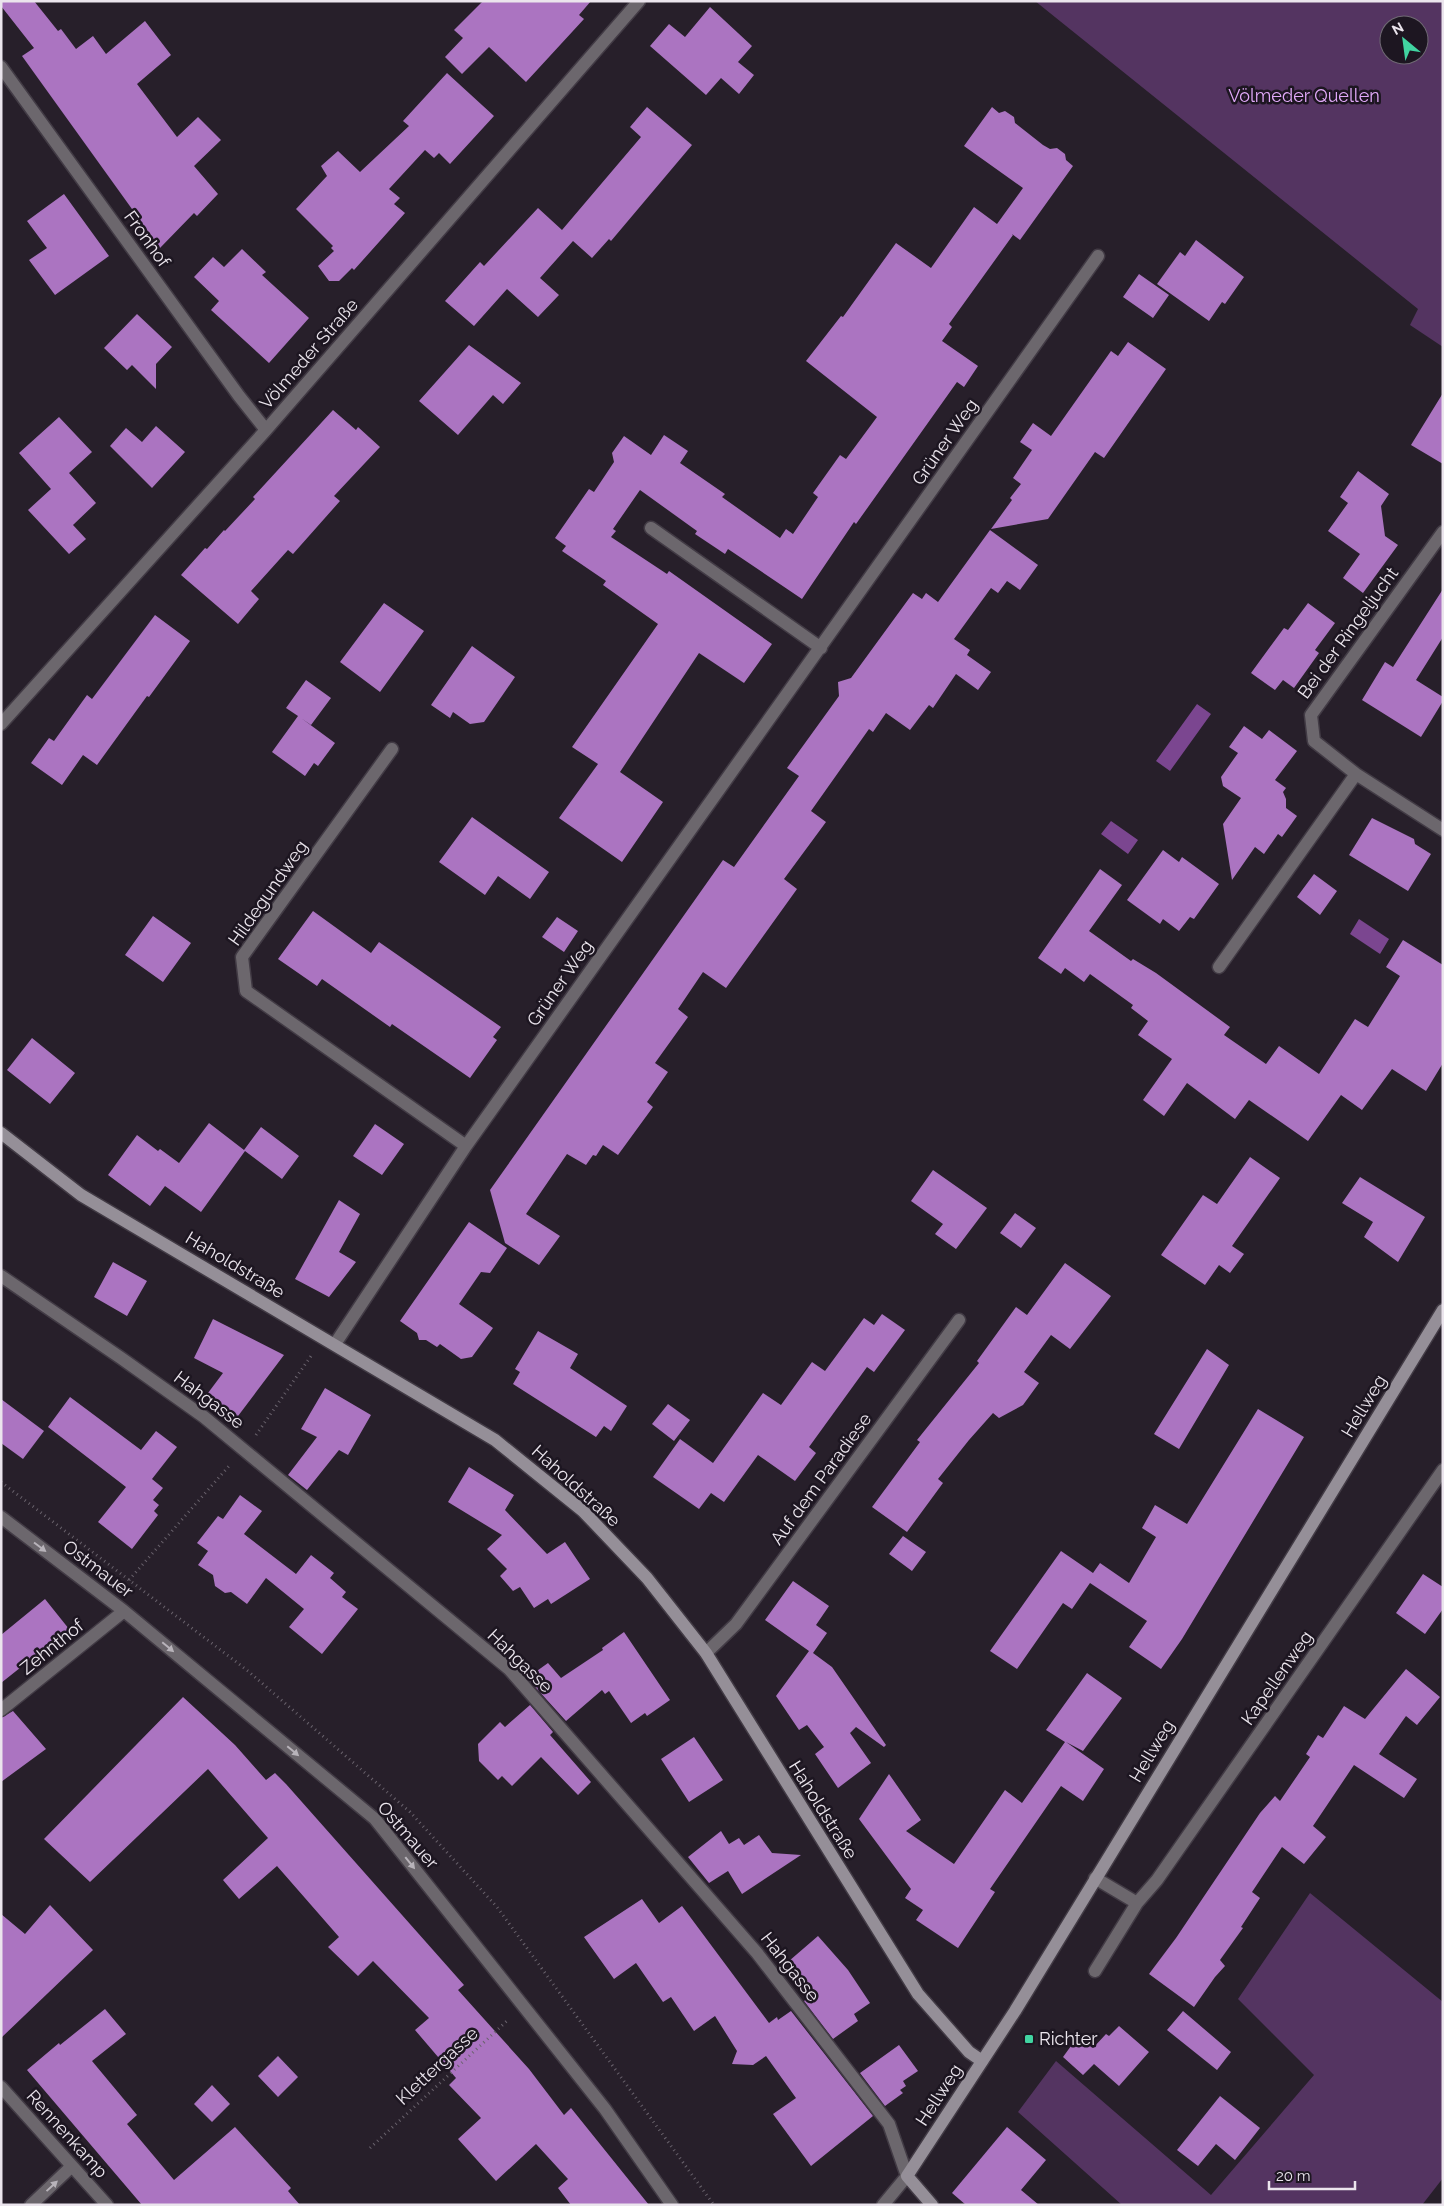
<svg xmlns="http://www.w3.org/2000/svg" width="1444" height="2206" font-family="Raleway,sans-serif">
<rect width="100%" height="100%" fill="#271f2a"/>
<!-- green -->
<path fill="#543461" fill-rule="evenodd" d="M 1035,1 L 1443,1 L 1443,347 L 1410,325 L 1418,309 ZM 1389,25 L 1419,25 L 1419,55 L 1389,55 Z
M 1310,1893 L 1443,2002 L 1443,2178 L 1422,2205 L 1122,2205 L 1018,2112 L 1056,2061 L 1211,2195 L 1314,2075 L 1238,1999 Z"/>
<!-- water -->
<path fill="#7b4690" d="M 1197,704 L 1211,714 L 1170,771 L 1156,761 Z
M 1111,821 L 1138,840 L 1128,854 L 1101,834 Z
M 1359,919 L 1389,939 L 1380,954 L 1350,934 Z"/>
<!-- building -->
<path fill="#ab74c1" d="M 1,1 L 34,1 L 58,31 L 61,29 L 76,49 L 93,36 L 106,54 L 145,21 L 171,55 L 137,84 L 177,137 L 198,117 L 221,140 L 194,166 L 218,194 L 197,216 L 194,213 L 160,248 L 22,56 L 34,48 L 1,6 Z
M 483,1 L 591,1 L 579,15 L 584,19 L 526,82 L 489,47 L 462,74 L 445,57 L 463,38 L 454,30 Z
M 710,7 L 752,46 L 738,62 L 754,75 L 739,94 L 721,78 L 706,95 L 650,46 L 669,24 L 685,37 Z
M 447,73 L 494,116 L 450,164 L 439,153 L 434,158 L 425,150 L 389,189 L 400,198 L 394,204 L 405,213 L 354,270 L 352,268 L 339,281 L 329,281 L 318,266 L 334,251 L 331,248 L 333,246 L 296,209 L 327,176 L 321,166 L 338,151 L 360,172 L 409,126 L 403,121 Z
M 647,107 L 692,145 L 611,241 L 609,239 L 592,258 L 573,241 L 540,278 L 559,295 L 538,317 L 507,289 L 474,326 L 445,301 L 480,262 L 484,266 L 538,208 L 562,230 L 641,137 L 630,127 Z
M 992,107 L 999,113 L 1005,111 L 1014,117 L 1015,123 L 1043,145 L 1050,149 L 1057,148 L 1065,154 L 1066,160 L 1073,166 L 1020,240 L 1012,234 L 1013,235 L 949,324 L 952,327 L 942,341 L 978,366 L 964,387 L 957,382 L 856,524 L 854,522 L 802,599 L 728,549 L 725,554 L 695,534 L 697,531 L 640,490 L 613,529 L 616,531 L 611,537 L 667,574 L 669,571 L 772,644 L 744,683 L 699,653 L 620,772 L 663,802 L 622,862 L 559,818 L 598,764 L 572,747 L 658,624 L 603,585 L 606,581 L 562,551 L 566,546 L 555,538 L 589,489 L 594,492 L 614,462 L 612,453 L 624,436 L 651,455 L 664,435 L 688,451 L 680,463 L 725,494 L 722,497 L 780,538 L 786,529 L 793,534 L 818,497 L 813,493 L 840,455 L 846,459 L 877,417 L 806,361 L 841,316 L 843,317 L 896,243 L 931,268 L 974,207 L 997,224 L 1023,188 L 964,146 Z
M 64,194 L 109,256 L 55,295 L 29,260 L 47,248 L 27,221 Z
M 1196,240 L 1244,277 L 1225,304 L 1222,302 L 1209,321 L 1157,284 L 1180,252 L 1185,256 Z
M 242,249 L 266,272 L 262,275 L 309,318 L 269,363 L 211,310 L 219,301 L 194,277 L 213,257 L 224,267 Z
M 1139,274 L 1169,295 L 1153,318 L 1123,297 Z
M 137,314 L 172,347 L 156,364 L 156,389 L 132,365 L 127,370 L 104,348 Z
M 1128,342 L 1166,369 L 1104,458 L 1095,452 L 1048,519 L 991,529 L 1012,500 L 1010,498 L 1021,484 L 1013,478 L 1032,450 L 1020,442 L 1033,423 L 1051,436 L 1111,351 L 1118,356 Z
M 469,345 L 521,383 L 503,404 L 493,395 L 458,435 L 419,401 Z
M 1443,393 L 1443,464 L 1411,445 Z
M 333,410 L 356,430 L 358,427 L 380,447 L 334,496 L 340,501 L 293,554 L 288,550 L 251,591 L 259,599 L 238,624 L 181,575 L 205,548 L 207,549 L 224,530 L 225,531 L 255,499 L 253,497 Z
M 59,417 L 92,452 L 69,473 L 96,503 L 73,525 L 86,539 L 69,554 L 28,510 L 51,489 L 19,453 Z
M 156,426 L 185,452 L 152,488 L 110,446 L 126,428 L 142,442 Z
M 1358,471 L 1389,494 L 1381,506 L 1385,536 L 1398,545 L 1363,593 L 1343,578 L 1360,554 L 1328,531 L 1348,503 L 1340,497 Z
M 990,530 L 1038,565 L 1020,590 L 1007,581 L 998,593 L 991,588 L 954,639 L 970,650 L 967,655 L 991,672 L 978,690 L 956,674 L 933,708 L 929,705 L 910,730 L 886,713 L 873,732 L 869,729 L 811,811 L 826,822 L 784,879 L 797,889 L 726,988 L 703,972 L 678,1009 L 688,1017 L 655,1063 L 668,1072 L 647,1102 L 653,1107 L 618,1155 L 603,1145 L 596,1156 L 593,1155 L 586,1165 L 567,1154 L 526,1214 L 560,1236 L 539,1265 L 505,1243 L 490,1190 L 723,860 L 734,867 L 799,776 L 787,768 L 839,696 L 838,682 L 851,678 L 913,593 L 922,599 L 926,593 L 938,602 Z
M 1443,589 L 1443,637 L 1416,680 L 1443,697 L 1443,701 L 1421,737 L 1362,700 L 1385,662 L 1393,667 Z
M 384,603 L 424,631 L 380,692 L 340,662 Z
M 1308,603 L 1335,623 L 1315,650 L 1319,653 L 1294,688 L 1283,680 L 1275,690 L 1251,673 L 1284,628 L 1288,630 Z
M 155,615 L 190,641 L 149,697 L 147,696 L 97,765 L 83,755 L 62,785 L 31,763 L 49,738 L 54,741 L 87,695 L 92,699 Z
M 472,646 L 515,677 L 484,722 L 470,724 L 453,712 L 450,718 L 431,705 Z
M 306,680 L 331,698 L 311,725 L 301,718 L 335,743 L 318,766 L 314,763 L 305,776 L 272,752 L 298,716 L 286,708 Z
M 1244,726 L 1262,739 L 1269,730 L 1297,751 L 1275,780 L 1286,788 L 1283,792 L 1286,799 L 1286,808 L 1297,816 L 1282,837 L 1278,834 L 1264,854 L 1255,847 L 1232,880 L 1223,824 L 1241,798 L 1223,786 L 1221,777 L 1238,753 L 1229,747 Z
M 472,817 L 549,872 L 530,899 L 498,876 L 485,895 L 439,862 Z
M 1372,818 L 1414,839 L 1415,844 L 1431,854 L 1408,891 L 1349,855 Z
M 1163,850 L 1179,862 L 1182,857 L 1219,884 L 1194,919 L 1190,917 L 1179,931 L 1163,919 L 1160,924 L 1127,900 Z
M 1100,869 L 1122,885 L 1089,931 L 1131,961 L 1133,959 L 1156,973 L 1230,1027 L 1224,1035 L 1266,1064 L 1279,1046 L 1319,1074 L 1355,1019 L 1368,1027 L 1400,976 L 1386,967 L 1403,940 L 1443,965 L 1443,1063 L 1426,1091 L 1392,1069 L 1362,1110 L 1341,1095 L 1308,1141 L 1249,1100 L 1235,1119 L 1187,1083 L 1164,1116 L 1143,1100 L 1172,1059 L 1138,1035 L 1148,1021 L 1131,1008 L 1133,1005 L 1090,974 L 1084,982 L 1065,968 L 1061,974 L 1038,958 Z
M 1314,874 L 1337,891 L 1320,915 L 1297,897 Z
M 313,911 L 371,953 L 379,942 L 501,1027 L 493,1037 L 497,1040 L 470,1078 L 392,1024 L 390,1027 L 322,979 L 317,986 L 278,959 Z
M 153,916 L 191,943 L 163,982 L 125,955 Z
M 557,917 L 578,931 L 564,952 L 542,937 Z
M 32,1038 L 75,1073 L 50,1104 L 7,1070 Z
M 209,1123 L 244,1150 L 261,1127 L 299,1156 L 282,1179 L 245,1151 L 201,1212 L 165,1186 L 150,1206 L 108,1175 L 137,1135 L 158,1151 L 160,1149 L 179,1163 Z
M 375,1124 L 404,1144 L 382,1175 L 353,1156 Z
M 1250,1157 L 1280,1178 L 1232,1246 L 1244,1254 L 1230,1273 L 1219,1265 L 1205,1285 L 1161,1255 L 1203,1195 L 1217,1204 Z
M 933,1170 L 987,1208 L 956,1249 L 935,1234 L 943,1224 L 911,1201 Z
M 1360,1177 L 1425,1217 L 1398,1262 L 1364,1237 L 1373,1222 L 1342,1203 Z
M 339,1200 L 360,1214 L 339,1252 L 356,1262 L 329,1297 L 295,1279 Z
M 1015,1213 L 1036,1228 L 1021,1248 L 1000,1233 Z
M 469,1222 L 507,1248 L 490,1273 L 481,1272 L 459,1304 L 493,1328 L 472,1357 L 461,1359 L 440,1344 L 437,1347 L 426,1340 L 419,1340 L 417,1333 L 400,1321 Z
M 113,1262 L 147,1281 L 127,1316 L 94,1297 Z
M 1065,1263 L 1111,1296 L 1070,1349 L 1051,1335 L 1024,1372 L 1039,1383 L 1023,1405 L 999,1418 L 993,1413 L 969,1440 L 938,1479 L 943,1483 L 907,1532 L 872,1507 L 920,1442 L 917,1440 L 979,1363 L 977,1361 L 1016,1307 L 1027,1315 Z
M 882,1314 L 905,1330 L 874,1372 L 867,1367 L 809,1447 L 816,1453 L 795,1481 L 758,1455 L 724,1502 L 711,1493 L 699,1509 L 653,1477 L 680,1439 L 713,1463 L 763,1393 L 781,1405 L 812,1362 L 825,1371 L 864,1318 L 874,1325 Z
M 213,1319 L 284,1355 L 235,1420 L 205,1397 L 223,1373 L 194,1358 Z
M 538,1331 L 578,1354 L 570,1368 L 627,1406 L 611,1431 L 604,1426 L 596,1437 L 513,1384 L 520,1372 L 515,1369 Z
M 1207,1349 L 1229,1365 L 1179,1449 L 1154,1434 Z
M 325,1388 L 371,1415 L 348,1455 L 339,1450 L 307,1490 L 288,1475 L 317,1437 L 301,1429 Z
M 70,1397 L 141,1450 L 156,1431 L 177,1447 L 152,1479 L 163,1488 L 153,1500 L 159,1505 L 154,1511 L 158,1515 L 132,1549 L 98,1522 L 126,1487 L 48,1427 Z
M 1,1399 L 44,1431 L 23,1459 L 1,1443 Z
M 668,1404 L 690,1420 L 674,1441 L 652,1424 Z
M 1258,1409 L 1304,1437 L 1182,1639 L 1161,1669 L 1129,1647 L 1147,1621 L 1090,1583 L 1072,1609 L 1063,1603 L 1017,1669 L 990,1651 L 1061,1551 L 1093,1573 L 1100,1563 L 1129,1583 L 1156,1537 L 1142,1528 L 1155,1505 L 1187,1524 Z
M 469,1467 L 514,1495 L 505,1510 L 547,1554 L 565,1542 L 590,1579 L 551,1604 L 548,1599 L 534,1608 L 520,1587 L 513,1591 L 500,1576 L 507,1569 L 487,1549 L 502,1535 L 448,1502 Z
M 240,1495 L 262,1511 L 244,1534 L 296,1574 L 311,1555 L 334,1573 L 330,1578 L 346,1592 L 342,1597 L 358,1609 L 322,1654 L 289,1627 L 304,1609 L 266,1578 L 247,1604 L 231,1592 L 225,1593 L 215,1586 L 213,1575 L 198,1565 L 208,1551 L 197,1543 L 218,1516 L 223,1519 Z
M 903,1536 L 926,1552 L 912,1571 L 889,1554 Z
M 1423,1574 L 1443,1587 L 1443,1609 L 1425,1634 L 1396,1613 Z
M 793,1581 L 829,1606 L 816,1625 L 827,1633 L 813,1653 L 832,1667 L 886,1745 L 884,1747 L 856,1727 L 850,1733 L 871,1763 L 838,1788 L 815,1754 L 824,1747 L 807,1725 L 799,1730 L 776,1696 L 809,1651 L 765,1620 Z
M 45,1599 L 69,1629 L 1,1683 L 1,1635 Z
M 624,1632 L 670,1700 L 647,1716 L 645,1713 L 631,1723 L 609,1691 L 605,1694 L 602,1690 L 566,1721 L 527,1678 L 548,1663 L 561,1678 L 603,1650 L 602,1648 Z
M 1406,1669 L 1440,1697 L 1417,1725 L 1406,1716 L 1379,1754 L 1417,1779 L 1404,1798 L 1354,1765 L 1313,1826 L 1326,1837 L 1304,1864 L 1282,1847 L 1252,1892 L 1260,1898 L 1241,1927 L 1243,1928 L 1220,1960 L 1225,1966 L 1215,1977 L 1194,2007 L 1149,1974 L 1176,1938 L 1260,1813 L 1275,1796 L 1280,1801 L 1310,1757 L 1306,1754 L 1318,1735 L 1323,1738 L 1344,1706 L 1365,1719 Z
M 1087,1673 L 1122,1698 L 1083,1751 L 1066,1742 L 1104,1769 L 1083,1801 L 1061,1786 L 990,1889 L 995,1892 L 958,1948 L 916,1920 L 923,1910 L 905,1898 L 911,1889 L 859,1819 L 889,1774 L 921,1820 L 906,1831 L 954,1864 L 1005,1790 L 1022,1803 L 1065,1742 L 1046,1730 Z
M 183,1697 L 235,1745 L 266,1780 L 275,1773 L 286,1784 L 464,1985 L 458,1990 L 529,2069 L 564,2115 L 571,2108 L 649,2205 L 571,2205 L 558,2188 L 568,2179 L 536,2144 L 496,2181 L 458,2139 L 481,2118 L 449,2085 L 456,2078 L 415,2030 L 429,2018 L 373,1961 L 358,1976 L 328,1947 L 339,1937 L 277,1866 L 239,1899 L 223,1880 L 268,1838 L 208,1769 L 90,1882 L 44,1839 Z
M 530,1705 L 553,1732 L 550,1735 L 591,1782 L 578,1795 L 541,1757 L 512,1786 L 502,1776 L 498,1780 L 479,1761 L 478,1744 L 500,1722 L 505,1727 Z
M 13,1711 L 46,1749 L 1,1782 L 1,1718 Z
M 694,1737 L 723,1780 L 689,1802 L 661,1759 Z
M 721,1831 L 729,1844 L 739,1838 L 744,1845 L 759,1835 L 772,1853 L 801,1855 L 742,1894 L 728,1871 L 709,1883 L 688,1857 Z
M 642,1899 L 659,1923 L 682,1906 L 769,2023 L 777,2017 L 778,2020 L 791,2011 L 873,2116 L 811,2166 L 773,2114 L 796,2098 L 766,2056 L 753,2065 L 732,2064 L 737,2051 L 715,2016 L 694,2031 L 671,1997 L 663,2002 L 636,1963 L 614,1979 L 584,1937 Z
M 50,1905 L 93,1950 L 1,2038 L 1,1914 L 25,1934 Z
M 818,1936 L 848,1970 L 870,2003 L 854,2014 L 858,2021 L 833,2039 L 804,2001 L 816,1993 L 789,1961 Z
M 105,2009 L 126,2034 L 92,2061 L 137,2115 L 127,2124 L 174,2180 L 235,2127 L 291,2188 L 288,2191 L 300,2205 L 142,2205 L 27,2070 L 59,2043 L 60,2045 Z
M 1183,2011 L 1231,2052 L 1217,2070 L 1167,2030 Z
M 1119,2026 L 1149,2052 L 1119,2086 L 1094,2064 L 1083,2075 L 1063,2057 L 1079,2035 L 1093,2048 L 1106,2034 L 1109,2036 Z
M 899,2045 L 918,2071 L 903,2081 L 906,2086 L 900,2090 L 903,2093 L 885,2106 L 860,2073 Z
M 278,2056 L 298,2077 L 278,2097 L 258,2076 Z
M 212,2085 L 230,2104 L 212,2122 L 194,2104 Z
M 1220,2096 L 1260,2128 L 1235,2160 L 1216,2144 L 1198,2166 L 1177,2150 Z
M 1007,2127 L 1046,2160 L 1021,2190 L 1039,2205 L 966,2205 L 952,2193 Z"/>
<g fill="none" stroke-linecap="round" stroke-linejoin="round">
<!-- street casing -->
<g stroke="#423b45" stroke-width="15">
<path id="street" d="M 1,67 L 239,396 L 266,430
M 651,528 L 821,648
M 1443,532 L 1311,715 L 1314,741 L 1356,774 L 1443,830
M 1,724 L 266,430 L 639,1
M 392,749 L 242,957 L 246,991 L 466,1146
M 1219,967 L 1356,774
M 1,1276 L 121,1358 L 204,1417 L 509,1669 L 757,1953 L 889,2124 L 907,2176 L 883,2205
M 335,1344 L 466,1146 L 1098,256
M 1,1517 L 124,1611 L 375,1819 L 605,2109 L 672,2205
M 706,1653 L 736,1624 L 959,1320
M 1,1710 L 124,1611
M 1095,1878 L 1137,1903 L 1157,1880 L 1443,1470
M 1095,1971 L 1137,1903
M 1,2087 L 107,2205
M 31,2205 L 72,2166"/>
</g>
<!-- secondary casing -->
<g stroke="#423b45" stroke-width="15">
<path id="secondary" d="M 1,1133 L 81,1195 L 495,1440 L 583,1511 L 647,1578 L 706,1653 L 918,1994 L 969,2052 L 982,2061
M 932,2205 L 907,2176 L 1015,2011 L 1443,1310"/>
</g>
<!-- path -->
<path stroke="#69626c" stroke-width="3" stroke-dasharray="1 4" stroke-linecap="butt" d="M 256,1435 L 311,1356
M 1,1482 L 248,1671 L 410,1812 L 497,1907 L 714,2205
M 129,1580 L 229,1466
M 370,2148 L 509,2019"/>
<!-- street -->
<use href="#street" stroke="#6c676d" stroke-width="12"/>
<!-- secondary -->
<use href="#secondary" stroke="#958f98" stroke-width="12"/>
</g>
<!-- one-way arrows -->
<defs><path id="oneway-solid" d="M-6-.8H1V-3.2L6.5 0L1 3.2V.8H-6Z" transform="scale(1.25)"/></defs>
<g fill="#b8b3ba">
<use href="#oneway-solid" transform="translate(40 1547) rotate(37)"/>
<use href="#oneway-solid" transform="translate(168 1647) rotate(40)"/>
<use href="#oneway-solid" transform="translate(293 1751) rotate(40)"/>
<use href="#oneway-solid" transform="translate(410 1863) rotate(51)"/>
<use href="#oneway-solid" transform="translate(52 2186) rotate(-43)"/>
</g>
<!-- markers -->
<rect fill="#41d4a1" stroke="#1d1621" stroke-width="2" x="1024" y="2034" width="10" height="10" rx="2.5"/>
<g text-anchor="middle" stroke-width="5" stroke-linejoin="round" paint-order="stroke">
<!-- park labels -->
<g font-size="18" fill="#e1a9f9" stroke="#1d1621">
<text x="1304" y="102">Völmeder Quellen</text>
</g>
<!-- street labels -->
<g font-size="18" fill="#ebe5ed" stroke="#1d1621">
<text transform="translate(147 239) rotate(54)" y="6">Fronhof</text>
<text transform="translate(309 354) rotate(-49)" y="6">Völmeder Straße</text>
<text transform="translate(945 442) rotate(-55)" y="6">Grüner Weg</text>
<text transform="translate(1348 633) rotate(-54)" y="6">Bei der Ringeljucht</text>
<text transform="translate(268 893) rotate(-55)" y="6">Hildegundweg</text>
<text transform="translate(560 983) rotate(-55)" y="6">Grüner Weg</text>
<text transform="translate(235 1265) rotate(31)" y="6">Haholdstraße</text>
<text transform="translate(209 1400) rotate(37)" y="6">Hahgasse</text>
<text transform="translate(1364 1406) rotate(-59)" y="6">Hellweg</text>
<text transform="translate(821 1479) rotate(-54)" y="6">Auf dem Paradiese</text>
<text transform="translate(576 1486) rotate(42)" y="6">Haholdstraße</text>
<text transform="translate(98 1569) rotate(37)" y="6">Ostmauer</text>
<text transform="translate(52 1647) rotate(-39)" y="6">Zehnthof</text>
<text transform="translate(520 1661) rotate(44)" y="6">Hahgasse</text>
<text transform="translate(1277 1678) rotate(-55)" y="6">Kapellenweg</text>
<text transform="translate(1152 1751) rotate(-59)" y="6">Hellweg</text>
<text transform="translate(823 1810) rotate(58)" y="6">Haholdstraße</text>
<text transform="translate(408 1835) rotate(49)" y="6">Ostmauer</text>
<text transform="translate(790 1967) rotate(52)" y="6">Hahgasse</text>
<text transform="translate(437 2066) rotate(-43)" y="6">Klettergasse</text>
<text transform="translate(939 2095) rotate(-57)" y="6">Hellweg</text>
<text transform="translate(67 2134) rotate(48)" y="6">Rennenkamp</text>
</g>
<!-- poi labels -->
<g font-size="18" fill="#ebe5ed" stroke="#1d1621" text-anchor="start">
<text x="1039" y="2045">Richter</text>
</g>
</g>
<!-- border -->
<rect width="1444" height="2206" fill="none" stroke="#ebe5ed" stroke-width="5"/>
<!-- north arrow -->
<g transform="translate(1404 40) rotate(331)"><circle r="24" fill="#1d1621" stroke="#6f6973"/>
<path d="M0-4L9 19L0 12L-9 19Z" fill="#41d4a1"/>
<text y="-8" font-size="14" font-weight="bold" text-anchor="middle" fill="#ebe5ed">N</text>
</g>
<!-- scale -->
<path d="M1269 2181v8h86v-8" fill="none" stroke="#ebe5ed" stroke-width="2.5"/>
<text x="1276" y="2181" font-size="15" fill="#ebe5ed" stroke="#1d1621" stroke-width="4" paint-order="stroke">20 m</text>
</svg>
